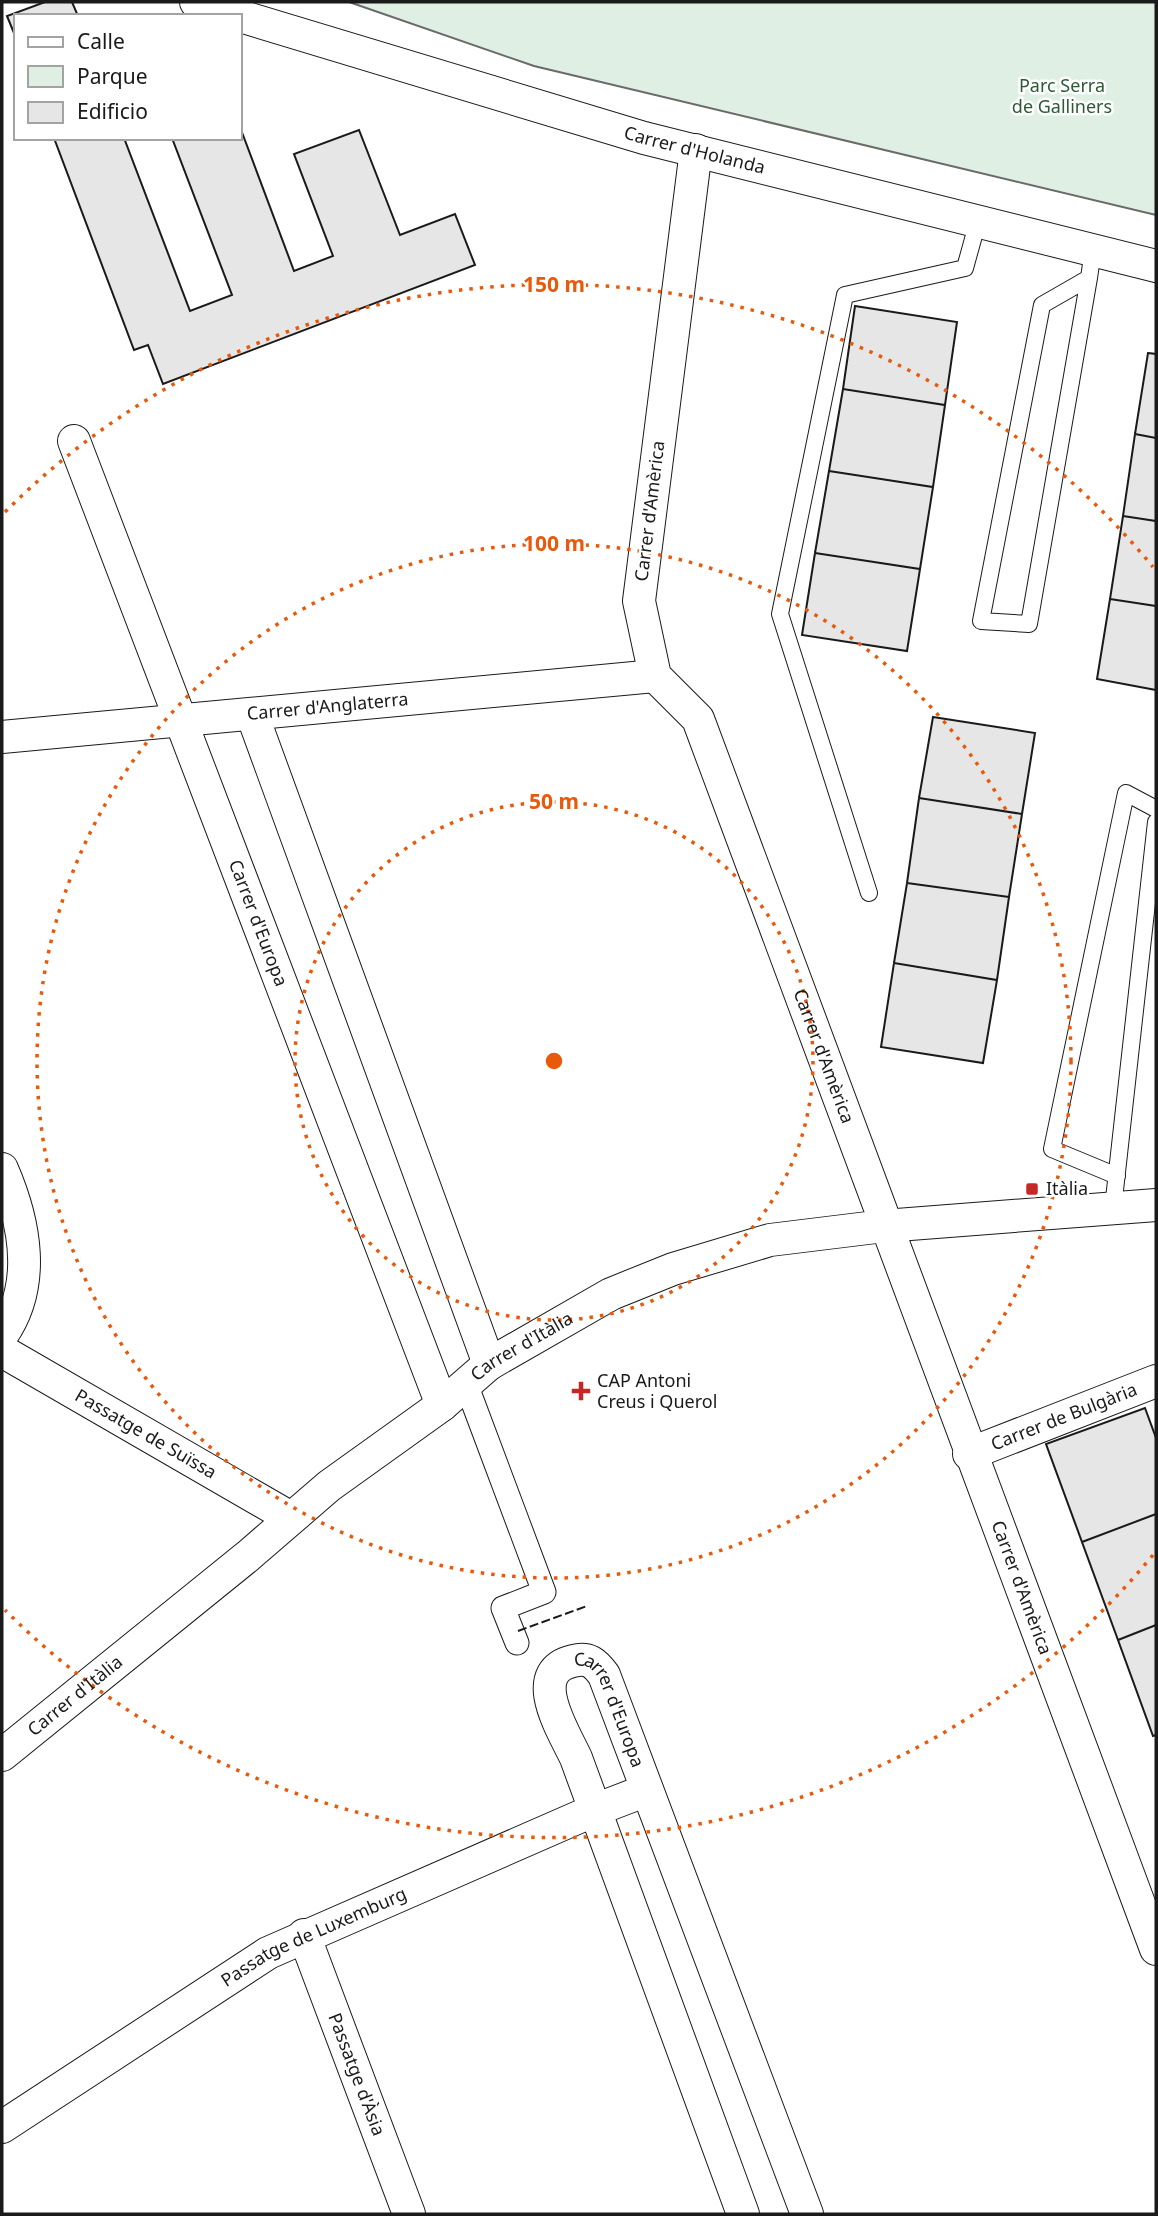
<svg xmlns="http://www.w3.org/2000/svg" width="1158" height="2216" font-family="'Noto Sans',sans-serif">
<rect width="100%" height="100%" fill="#fff"/>
<!-- green -->
<path fill="#e0efe3" stroke="#6a6a6a" stroke-width="2" d="M 349,2 L 1156,2 L 1156,215 L 534,66 Z"/>
<!-- building -->
<path fill="#e6e6e6" stroke="#1a1a1a" stroke-width="2" d="M 45,2 L 72,2 L 78,16 L 16,16 L 16,38 L 7,16 Z
M 240,127 L 294,271 L 333,256 L 294,154 L 359,130 L 400,235 L 455,214 L 475,265 L 163,384 L 148,345 L 134,350 L 54,138 L 124,138 L 190,311 L 232,295 L 172,138 L 240,138 Z
M 855,306 L 957,322 L 945,405 L 843,389 Z
M 1148,353 L 1156,354 L 1156,438 L 1135,434 Z
M 843,389 L 945,405 L 933,487 L 829,471 Z
M 1135,434 L 1156,438 L 1156,521 L 1123,516 Z
M 829,471 L 933,487 L 920,569 L 815,553 Z
M 1123,516 L 1156,521 L 1156,606 L 1110,599 Z
M 815,553 L 920,569 L 907,651 L 802,635 Z
M 1110,599 L 1156,606 L 1156,690 L 1097,679 Z
M 933,717 L 1035,733 L 1022,814 L 919,798 Z
M 919,798 L 1022,814 L 1009,897 L 907,883 Z
M 907,883 L 1009,897 L 997,980 L 894,963 Z
M 894,963 L 997,980 L 983,1063 L 881,1047 Z
M 1145,1408 L 1156,1438 L 1156,1514 L 1082,1542 L 1046,1444 Z
M 1156,1514 L 1156,1625 L 1118,1640 L 1082,1542 Z
M 1156,1625 L 1156,1735 L 1153,1736 L 1118,1640 Z"/>
<g fill="none" stroke-linecap="round" stroke-linejoin="round">
<!-- service casing -->
<g stroke="#1a1a1a" stroke-width="18">
<path id="service" d="M 1089,278 L 1042,305 L 981,621 L 1029,624 L 1089,278 L 1093,250
M 869,893 L 780,614 L 845,295 L 965,268 L 978,221
M 1117,1176 L 1052,1149 L 1126,793 L 1156,809
M 1113,1208 L 1156,822"/>
</g>
<!-- pedestrian casing -->
<g stroke="#1a1a1a" stroke-width="25">
<path id="pedestrian" d="M 466,1384 L 544,1592 L 503,1608 L 517,1643"/>
</g>
<!-- minor casing -->
<g stroke="#1a1a1a" stroke-width="34">
<g id="minor">
<path d="M 196,2 L 239,16"/>
<path id="s1" d="M 240,16 L 644,138 L 1156,266"/>
<path id="s2" d="M 696,150 L 639,601 L 655,676 L 698,719 L 1156,1949"/>
<path id="s3" d="M 74,441 L 442,1405"/>
<path d="M 252,714 L 489,1364"/>
<path id="s4" d="M 2,737 L 655,676"/>
<path d="M 2,1169 C 25,1222 37,1285 2,1335"/>
<path id="s5" d="M 2,1351 L 291,1518"/>
<path id="s6" d="M 969,1454 L 1156,1381"/>
<path id="s7" d="M 2,1755 L 248,1556 L 329,1486 L 442,1405 L 489,1364 L 611,1294 L 673,1269 L 770,1240 L 884,1226 L 1156,1205"/>
<path id="s8" d="M 304,1935 L 409,2214"/>
<path id="s9" d="M 2,2127 L 268,1953 L 595,1810 L 647,1790"/>
<path id="s10" d="M 743,2214 L 576,1758 C 564,1732 525,1672 573,1661 C 589,1657 595,1663 604,1675 L 807,2214"/>
</g>
</g>
<!-- service -->
<use href="#service" stroke="#fff" stroke-width="16"/>
<!-- pedestrian -->
<use href="#pedestrian" stroke="#fff" stroke-width="23"/>
<!-- minor -->
<use href="#minor" stroke="#fff" stroke-width="32"/>
<!-- fence -->
<path stroke="#1a1a1a" stroke-width="2" stroke-dasharray="9 3.5" stroke-linecap="butt" d="M 518,1631 L 587,1606"/>
</g>
<!-- distance rings -->
<g fill="none" stroke="#e8590c" stroke-width="3.5" stroke-dasharray="3.5 7">
<circle cx="554" cy="1061" r="259"/>
<circle cx="554" cy="1061" r="517"/>
<path d="M1153 1555A776 776 0 0 1 5 1610M5 512A776 776 0 0 1 1153 567"/>
</g>
<!-- markers -->
<g fill="#c62828" stroke="#fff" stroke-width="2.5">
<rect x="1025" y="1182" width="14" height="14" rx="3.5"/>
<path d="M577.5 1380.5h7v7h7v7h-7v7h-7v-7h-7v-7h7z"/>
</g>
<g text-anchor="middle" stroke-width="5" stroke-linejoin="round" paint-order="stroke">
<!-- park labels -->
<g font-size="18" fill="#2b5a34" stroke="#fff">
<text x="1062" y="92">Parc Serra<tspan x="1062" dy="21">de Galliners</tspan></text>
</g>
<!-- street labels -->
<g font-size="18" fill="#1a1a1a" stroke="#fff">
<text dy="6" stroke="none"><textPath href="#s1" startOffset="474">Carrer d'Holanda</textPath></text>
<text transform="translate(650 511) rotate(-83)" y="6">Carrer d'Amèrica</text>
<text dy="6" stroke="none"><textPath href="#s4" startOffset="327">Carrer d'Anglaterra</textPath></text>
<text dy="6" stroke="none"><textPath href="#s3" startOffset="516">Carrer d'Europa</textPath></text>
<text dy="6" stroke="none"><textPath href="#s2" startOffset="952">Carrer d'Amèrica</textPath></text>
<text dy="6" stroke="none"><textPath href="#s7" startOffset="662">Carrer d'Itàlia</textPath></text>
<text dy="6" stroke="none"><textPath href="#s6" startOffset="102">Carrer de Bulgària</textPath></text>
<text dy="6" stroke="none"><textPath href="#s5" startOffset="166">Passatge de Suïssa</textPath></text>
<text dy="6" stroke="none"><textPath href="#s2" startOffset="1519">Carrer d'Amèrica</textPath></text>
<text dy="6" stroke="none"><textPath href="#s7" startOffset="94">Carrer d'Itàlia</textPath></text>
<text dy="6" stroke="none"><textPath href="#s10" startOffset="668">Carrer d'Europa</textPath></text>
<text dy="6" stroke="none"><textPath href="#s9" startOffset="366">Passatge de Luxemburg</textPath></text>
<text dy="6" stroke="none"><textPath href="#s8" startOffset="149">Passatge d'Àsia</textPath></text>
</g>
<!-- poi labels -->
<g font-size="18" fill="#1a1a1a" stroke="#fff" text-anchor="start">
<text x="1046" y="1195">Itàlia</text>
<text x="597" y="1387">CAP Antoni<tspan x="597" dy="21">Creus i Querol</tspan></text>
</g>
</g>
<circle cx="554" cy="1061" r="10" fill="#e8590c" stroke="#fff" stroke-width="3.5"/>
<g font-size="21" text-anchor="middle" font-weight="bold" fill="#e8590c" stroke="#fff" stroke-width="5" stroke-linejoin="round" paint-order="stroke">
<text x="554" y="292">150 m</text>
<text x="554" y="551">100 m</text>
<text x="554" y="809">50 m</text>
</g>
<!-- border -->
<rect width="1158" height="2216" fill="none" stroke="#1a1a1a" stroke-width="7"/>
<!-- legend -->
<rect x="14" y="14" width="228" height="126" fill="#ffffff" stroke="#a3a3a3" stroke-width="2"/>
<rect x="28" y="37" width="35" height="10" fill="#ffffff" stroke="#a3a3a3" stroke-width="2"/>
<text x="77" y="49" font-size="21" fill="#1a1a1a">Calle</text>
<rect x="28" y="66" width="35" height="21" fill="#e0efe3" stroke="#a3a3a3" stroke-width="2"/>
<text x="77" y="84" font-size="21" fill="#1a1a1a">Parque</text>
<rect x="28" y="102" width="35" height="21" fill="#e6e6e6" stroke="#a3a3a3" stroke-width="2"/>
<text x="77" y="119" font-size="21" fill="#1a1a1a">Edificio</text>
</svg>
